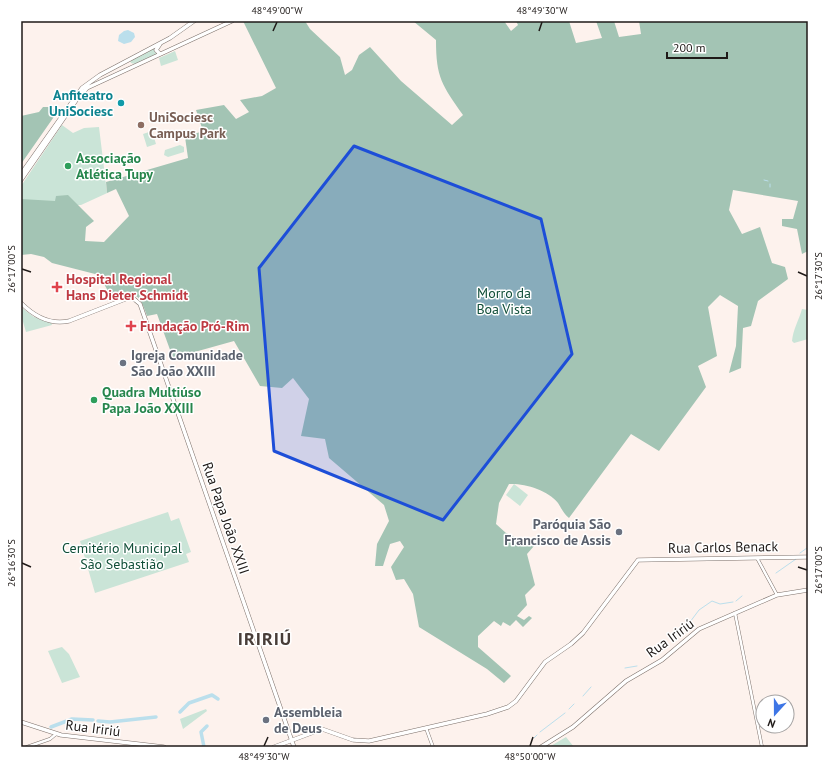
<svg xmlns="http://www.w3.org/2000/svg" width="829" height="768" font-family="'PT Sans',sans-serif">
<rect width="100%" height="100%" fill="#fdf2ed"/>
<!-- green -->
<path fill="#cae4d7" d="M 156,47 L 154,51 L 157,54 L 135,64 L 131,63 L 130,60 Z
M 175,51 L 178,60 L 161,66 L 159,58 Z
M 62,125 L 73,133 L 84,128 L 99,127 L 107,193 L 116,189 L 81,205 L 21,205 L 21,186 Z
M 152,131 L 156,144 L 147,147 L 143,134 Z
M 180,145 L 184,147 L 184,152 L 168,157 L 164,155 L 165,150 Z
M 21,307 L 34,317 L 51,322 L 52,325 L 26,332 L 21,315 Z
M 802,309 L 808,310 L 808,339 L 794,343 L 792,341 C 793,329 799,320 802,309 Z
M 514,484 L 528,495 L 520,506 L 506,495 Z
M 168,512 L 171,521 L 179,518 L 191,552 L 186,554 L 189,562 L 95,593 L 80,541 Z
M 62,647 L 69,654 L 80,677 L 62,683 L 48,651 Z
M 206,709 L 207,711 L 183,729 L 180,719 Z
M 566,737 L 574,747 L 549,747 Z"/>
<!-- forest -->
<path fill="#a3c4b4" d="M 243,21 L 305,21 L 310,29 L 340,57 L 345,75 L 352,70 L 359,55 L 370,47 L 401,81 L 452,125 L 463,115 C 442,85 436,78 436,40 L 413,21 L 504,21 L 511,31 L 518,25 L 516,21 L 569,21 L 576,43 L 602,38 L 596,21 L 614,21 L 619,37 L 641,34 L 639,21 L 808,21 L 808,251 L 802,254 L 797,229 L 782,226 L 782,219 L 793,219 L 798,201 L 733,190 L 729,210 L 742,234 L 760,227 L 772,263 L 785,267 L 788,279 L 758,301 L 751,326 L 743,328 L 741,368 L 729,373 L 736,346 L 738,306 L 720,295 L 708,307 L 717,356 L 698,366 L 706,387 L 659,451 L 631,434 L 569,518 C 563,513 562,509 558,503 C 548,490 524,483 509,484 L 499,503 L 496,524 L 506,533 L 534,546 L 527,554 L 535,585 L 525,595 L 527,605 L 517,616 L 524,620 L 529,616 L 532,618 L 523,627 L 516,620 L 510,626 L 503,622 L 501,626 L 494,621 L 478,636 L 478,647 L 511,676 L 504,683 L 487,669 L 419,627 L 413,594 L 404,579 L 396,580 L 391,567 L 404,547 L 400,541 L 390,544 L 383,566 L 375,566 L 377,544 L 389,521 L 384,505 L 329,458 L 325,439 L 301,436 L 309,399 L 293,378 L 282,388 L 260,386 L 234,341 L 173,358 L 157,314 L 147,316 C 139,293 137,291 113,300 L 99,275 L 52,263 L 44,257 L 31,254 L 21,255 L 21,199 L 55,201 L 56,196 L 68,195 L 94,221 L 86,227 L 85,241 L 104,242 L 129,216 L 116,189 L 107,193 L 106,182 L 188,158 L 185,137 L 203,131 L 196,110 L 224,105 L 236,119 L 249,112 L 240,100 L 262,96 L 276,88 Z
M 43,107 L 48,107 L 58,111 L 21,164 L 21,116 L 39,112 Z"/>
<!-- water -->
<path fill="#bbdfec" d="M 124,31 L 128,30 L 134,33 L 135,37 L 131,42 L 124,44 L 118,41 L 119,35 Z"/>
<g fill="none" stroke-linecap="round" stroke-linejoin="round">
<!-- stream -->
<path stroke="#bbdfec" stroke-width="1" d="M 764,180 L 768,181
M 770,187 L 770,184
M 800,553 L 807,548
M 776,573 L 796,559
M 736,601 L 742,596
M 687,626 L 699,610 L 712,601 L 720,604 L 733,602
M 652,655 L 663,642
M 625,668 L 637,666
M 583,696 L 591,687
M 569,709 L 574,704
M 540,732 L 565,713
M 534,738 L 537,735
M 516,747 L 518,746"/>
<!-- river -->
<path stroke="#bbdfec" stroke-width="3.5" d="M 180,712 L 189,703 L 212,695 L 218,699
M 98,721 L 110,722 L 156,717
M 51,727 L 72,719 L 93,720
M 204,747 L 201,732 L 207,726"/>
<!-- secondary casing -->
<g stroke="#7d716b" stroke-width="3.5">
<path id="secondary" d="M 757,558 L 777,595
M 735,613 L 762,747
M 426,728 L 433,747
M 27,747 L 50,739 L 56,734"/>
</g>
<!-- primary casing -->
<g stroke="#7d716b" stroke-width="4.5">
<path id="primary" d="M 160,44 L 156,50 L 160,54
M 21,174 L 82,88 L 100,75 L 170,38 L 194,21
M 21,180 L 77,99 L 87,88 L 232,21
M 21,303 C 34,316 51,325 69,321 L 128,298 L 134,299 L 140,304 L 294,747
M 21,722 L 61,735 L 164,747
M 274,747 L 322,729 L 353,740 L 369,741 L 487,714 L 508,707 L 516,701 L 545,662 L 571,644 L 583,633 L 638,560 L 808,557
M 541,747 L 573,727 L 626,681 L 662,660 L 699,629 L 777,595 L 808,590"/>
</g>
<!-- secondary -->
<use href="#secondary" stroke="#fff" stroke-width="2.5"/>
<!-- primary -->
<use href="#primary" stroke="#fff" stroke-width="3.5"/>
</g>
<!-- marked area -->
<path fill="#1d4ed8" fill-opacity="0.2" stroke="#1d4ed8" stroke-width="3" stroke-linejoin="round" d="M 354,146 L 541,219 L 572,354 L 443,520 L 274,451 L 259,268 Z"/>
<!-- ticks -->
<path fill="none" stroke="#1f1a18" stroke-width="1.5" d="M 273,31 L 277,22M 539,31 L 542,22M 22,269 L 31,272M 798,272 L 807,276M 22,563 L 31,567M 798,567 L 807,570M 264,746 L 268,737M 530,746 L 533,737"/>
<!-- markers -->
<circle fill="#0f9aa8" stroke="#fff" stroke-width="1.5" cx="121" cy="103" r="4"/>
<circle fill="#8d6e63" stroke="#fff" stroke-width="1.5" cx="141" cy="125" r="4"/>
<g fill="#2e9e5b" stroke="#fff" stroke-width="1.5">
<circle cx="68" cy="166" r="4"/>
<circle cx="94" cy="400" r="4"/>
</g>
<g fill="#e0444e" stroke="#fff" stroke-width="1.5">
<path d="M55 281h4v4h4v4h-4v4h-4v-4h-4v-4h4z"/>
<path d="M129 320h4v4h4v4h-4v4h-4v-4h-4v-4h4z"/>
</g>
<g fill="#6b7280" stroke="#fff" stroke-width="1.5">
<circle cx="123" cy="363" r="4"/>
<circle cx="619" cy="532" r="4"/>
<circle cx="266" cy="720" r="4"/>
</g>
<g text-anchor="middle" stroke-width="3" stroke-linejoin="round" paint-order="stroke">
<!-- culture labels -->
<g font-size="14" font-weight="bold" fill="#0d838f" stroke="#fff" text-anchor="end">
<text x="113" y="100">Anfiteatro<tspan x="113" dy="16">UniSociesc</tspan></text>
</g>
<!-- education labels -->
<g font-size="14" font-weight="bold" fill="#785e54" stroke="#fff" text-anchor="start">
<text x="149" y="122">UniSociesc<tspan x="149" dy="16">Campus Park</tspan></text>
</g>
<!-- leisure labels -->
<g font-size="14" font-weight="bold" fill="#27864d" stroke="#fff" text-anchor="start">
<text x="76" y="163">Associação<tspan x="76" dy="16">Atlética Tupy</tspan></text>
<text x="102" y="397">Quadra Multiúso<tspan x="102" dy="16">Papa João XXIII</tspan></text>
</g>
<!-- health labels -->
<g font-size="14" font-weight="bold" fill="#be3a42" stroke="#fff" text-anchor="start">
<text x="66" y="284">Hospital Regional<tspan x="66" dy="16">Hans Dieter Schmidt</tspan></text>
<text x="140" y="331">Fundação Pró-Rim</text>
</g>
<!-- park labels -->
<g font-size="14" fill="#104e38" stroke="#fff">
<text x="504" y="298">Morro da<tspan x="504" dy="16">Boa Vista</tspan></text>
<text x="122" y="553">Cemitério Municipal<tspan x="122" dy="16">São Sebastião</tspan></text>
</g>
<!-- worship labels -->
<g font-size="14" font-weight="bold" fill="#5b616d" stroke="#fff" text-anchor="start">
<text x="131" y="360">Igreja Comunidade<tspan x="131" dy="16">São João XXIII</tspan></text>
<text x="611" y="529" text-anchor="end">Paróquia São<tspan x="611" dy="16">Francisco de Assis</tspan></text>
<text x="274" y="717">Assembleia<tspan x="274" dy="16">de Deus</tspan></text>
</g>
<!-- street labels -->
<g font-size="14" fill="#1f1a18" stroke="#fff">
<text transform="translate(226 518) rotate(71)" y="5">Rua Papa João XXIII</text>
<text transform="translate(723 547) rotate(-1)" y="5">Rua Carlos Benack</text>
<text transform="translate(670 638) rotate(-36)" y="5">Rua Iririú</text>
<text transform="translate(93 728) rotate(7)" y="5">Rua Iririú</text>
</g>
<!-- district labels -->
<g font-size="18" font-weight="bold" letter-spacing="1" fill="#483d38" stroke="#fff">
<text x="265" y="645">IRIRIÚ</text>
</g>
</g>
<!-- border -->
<rect width="829" height="768" fill="none" stroke="#ffffff" stroke-width="44"/>
<!-- north arrow -->
<g transform="translate(775 714) rotate(201)"><circle r="19" fill="#ffffff" stroke="#a5a3a3"/>
<path d="M0-3L7 15L0 10L-7 15Z" fill="#3e76e6"/>
<text y="-6" font-size="11" font-weight="bold" text-anchor="middle" fill="#1f1a18">N</text>
</g>
<!-- scale -->
<path d="M667 52v6h60v-6" fill="none" stroke="#1f1a18" stroke-width="2"/>
<text x="673" y="52" font-size="12" fill="#1f1a18" stroke="#ffffff" stroke-width="3" paint-order="stroke">200 m</text>
<rect x="22" y="22" width="785" height="724" fill="none" stroke="#1f1a18" stroke-width="1.5"/>
<g font-size="10" text-anchor="middle" fill="#1f1a18">
<text x="277" y="14">48°49'00"W</text>
<text x="542" y="14">48°49'30"W</text>
<text transform="translate(11 269) rotate(-90)" y="4">26°17'00"S</text>
<text transform="translate(818 276) rotate(-90)" y="4">26°17'30"S</text>
<text transform="translate(11 563) rotate(-90)" y="4">26°16'30"S</text>
<text transform="translate(818 570) rotate(-90)" y="4">26°17'00"S</text>
<text x="264" y="760">48°49'30"W</text>
<text x="530" y="760">48°50'00"W</text>
</g>
</svg>
